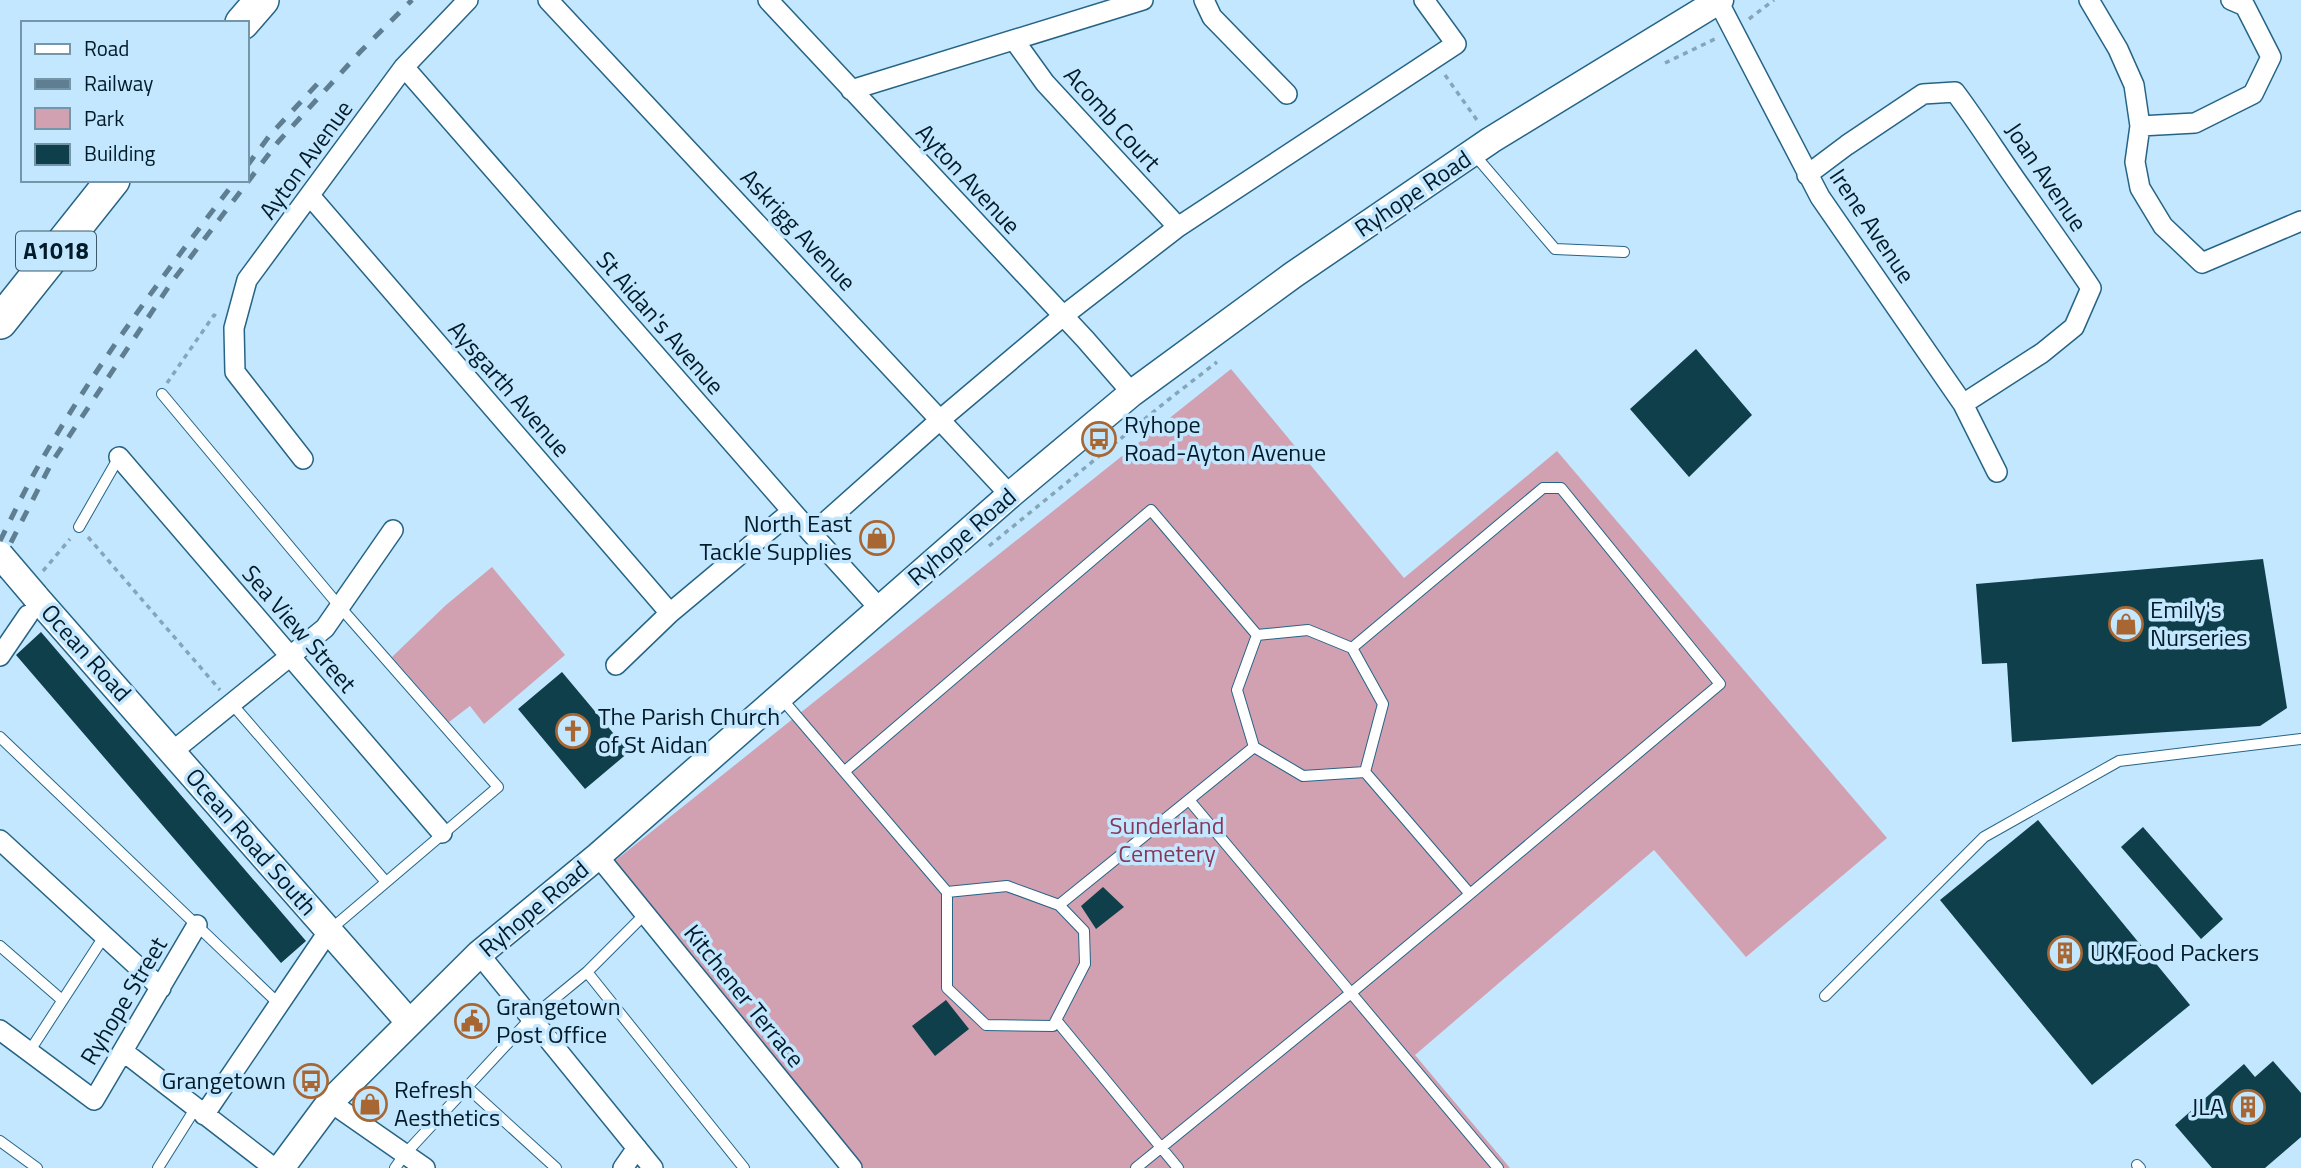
<svg xmlns="http://www.w3.org/2000/svg" width="2301" height="1168" font-family="'Titillium Web',sans-serif">
<rect width="100%" height="100%" fill="#c2e7fe"/>
<!-- green -->
<path fill="#d1a0b1" d="M 1231,369 L 1404,578 L 1557,451 L 1887,838 L 1746,957 L 1654,850 L 1415,1055 L 1510,1168 L 860,1168 L 611,864 Z
M 492,567 L 565,655 L 484,724 L 470,706 L 449,722 L 392,657 L 446,605 Z"/>
<!-- building -->
<path fill="#0e3f4a" d="M 1696,349 L 1752,415 L 1689,477 L 1630,409 Z
M 2263,559 L 2287,708 L 2260,726 L 2012,742 L 2007,663 L 1982,664 L 1976,584 Z
M 41,632 L 306,941 L 281,963 L 16,655 Z
M 562,672 L 629,752 L 585,789 L 518,709 Z
M 2038,820 L 2190,1005 L 2092,1085 L 1940,900 Z
M 2143,827 L 2223,919 L 2201,939 L 2121,847 Z
M 1103,887 L 1124,907 L 1096,929 L 1081,906 Z
M 946,1000 L 969,1029 L 935,1056 L 912,1026 Z
M 2273,1061 L 2301,1093 L 2301,1137 L 2265,1168 L 2212,1168 L 2175,1125 L 2244,1064 L 2255,1077 Z"/>
<g fill="none" stroke-linecap="round" stroke-linejoin="round">
<!-- lane casing -->
<g stroke="#266486" stroke-width="12">
<path id="lane" d="M 1473,153 L 1555,249 L 1624,252
M 162,394 L 340,607 L 498,787 L 331,929
M 79,527 L 119,457
M 1352,648 L 1543,488 L 1561,488 L 1720,684 L 1470,894
M 782,699 L 947,892 L 947,988 L 986,1025 L 1053,1026 L 1085,964 L 1084,931 L 1059,905 L 1007,886 L 947,892
M 232,704 L 386,882
M 0,737 L 279,1004
M 845,771 L 1151,510 L 1257,635
M 1189,800 L 1351,993 L 1470,894 L 1365,772 L 1303,776 L 1254,747 L 1237,690 L 1257,635 L 1308,630 L 1352,648 L 1383,704 L 1365,772
M 1059,905 L 1254,747
M 0,946 L 62,1000
M 587,972 L 744,1168
M 1825,996 L 1984,837 L 2119,761 L 2301,739
M 1056,1020 L 1178,1168
M 29,1052 L 105,935
M 467,1087 L 556,1168
M 0,1141 L 37,1168
M 2137,1165 L 2140,1168
M 158,1168 L 195,1109
M 395,1168 L 405,1154 L 531,1018 L 587,972 L 645,914
M 1136,1168 L 1351,993 L 1498,1168"/>
</g>
<!-- street casing -->
<g stroke="#266486" stroke-width="22">
<path id="street" d="M 548,0 L 1010,495
M 768,0 L 1085,339 L 1132,393
M 1204,0 L 1212,17 L 1287,94
M 2089,0 L 2118,49 L 2134,85 L 2140,126 L 2135,162 L 2140,188 L 2163,226 L 2202,263 L 2301,221
M 1718,1 L 1820,197 L 1963,404 L 1997,472
M 1014,40 L 1045,83 L 1178,227
M 404,67 L 812,534 L 880,609
M 851,90 L 1143,0
M 2140,126 L 2195,123 L 2253,94 L 2271,57 L 2245,6 L 2231,0
M 1807,175 L 1847,145 L 1923,94 L 1955,92 C 1979,124 2000,158 2023,190 C 2046,223 2069,255 2091,288 L 2074,327 L 2042,353 L 1963,404
M 311,197 L 670,613
M 119,457 L 442,833
M 303,459 L 235,372 L 234,328 L 247,280 L 404,67 L 468,0
M 812,534 L 941,419 L 1063,316 L 1178,227 L 1456,44 L 1424,0
M 0,656 L 28,615
M 616,665 L 670,613 L 792,511
M 173,751 L 325,628 L 393,530
M 0,840 L 161,988
M 598,856 L 852,1168
M 479,954 L 653,1168
M 0,1030 L 94,1100 L 197,925
M 124,1052 L 274,1168
M 330,1102 L 425,1168
M 204,1115 L 328,932
M 623,1168 L 637,1148"/>
</g>
<!-- secondary casing -->
<g stroke="#266486" stroke-width="29">
<path id="secondary" d="M 35,596 L 409,1022
M 281,1168 L 330,1102 L 479,954 L 598,856 L 1010,495 L 1132,393 L 1293,275 L 1491,140 L 1720,0"/>
</g>
<!-- highway casing -->
<g stroke="#266486" stroke-width="36">
<path id="highway" d="M 242,23 L 262,0
M 0,322 L 113,180"/>
</g>
<!-- path -->
<path stroke="#85a6ba" stroke-width="3.5" stroke-dasharray="5 5" stroke-linecap="butt" d="M 1749,19 L 1774,0
M 1665,63 L 1715,39
M 1445,75 L 1479,123
M 167,383 L 214,315 L 217,317
M 88,537 L 220,690
M 989,546 L 1168,400 L 1217,362
M 43,571 L 70,539"/>
<!-- lane -->
<use href="#lane" stroke="#fff" stroke-width="10"/>
<!-- street -->
<use href="#street" stroke="#fff" stroke-width="19"/>
<!-- secondary -->
<use href="#secondary" stroke="#fff" stroke-width="26"/>
<!-- highway -->
<use href="#highway" stroke="#fff" stroke-width="33"/>
<!-- rail -->
<path stroke="#5f7e91" stroke-width="5" stroke-dasharray="12 12" stroke-linecap="butt" d="M 247,166 L 270,135 L 320,81
M 0,541 C 14,513 28,483 44,456 C 100,359 168,269 236,180
M 0,564 L 52,462 L 171,283 L 278,142 L 360,52 L 412,0"/>
<!-- secondary-bridge casing -->
<g stroke="#266486" stroke-width="29" stroke-linecap="butt">
<path id="secondary-bridge" d="M 0,555 L 35,596"/>
</g>
<!-- secondary-bridge -->
<use href="#secondary-bridge" stroke="#fff" stroke-width="26"/>
</g>
<!-- icons -->
<defs>
<g id="bus-ring" transform="scale(1.75)"><circle r="9.5" fill="#c2e7fe" stroke="#a86632" stroke-width="1.5"/><path d="M-5-6H5V4H4V6H2V4H-2V6H-4V4H-5ZM-3.5-4V0h7V-4ZM-3.5 1.2v1.5H-2V1.2ZM2 1.2v1.5H3.5V1.2Z" fill="#a86632"/></g>
<g id="shop-ring" transform="scale(1.75)"><circle r="9.5" fill="#c2e7fe" stroke="#a86632" stroke-width="1.5"/><path d="M-5-2.5h2.3a2.7 3.5 0 0 1 5.4 0H5L5.5 6h-11ZM-1.5-2.5h3a1.5 2.3 0 0 0-3 0Z" fill="#a86632"/></g>
<g id="church-ring" transform="scale(1.75)"><circle r="9.5" fill="#c2e7fe" stroke="#a86632" stroke-width="1.5"/><path d="M-1.2-6h2.4v3.5h3.3v2.4h-3.3V6h-2.4V-.1h-3.3v-2.4h3.3Z" fill="#a86632"/></g>
<g id="building-ring" transform="scale(1.75)"><circle r="9.5" fill="#c2e7fe" stroke="#a86632" stroke-width="1.5"/><path d="M-4-6H4V6H1V3H-1V6H-4ZM-2.5-4.3h1.7v1.8h-1.7ZM.8-4.3h1.7v1.8H.8ZM-2.5-1h1.7V.8h-1.7ZM.8-1h1.7V.8H.8Z" fill="#a86632"/></g>
<g id="civic-ring" transform="scale(1.75)"><circle r="9.5" fill="#c2e7fe" stroke="#a86632" stroke-width="1.5"/><path d="M-.6-6.5H3V-4.5H.6V-3L4-1V1h2V6H-6V1h2V-1L-.6-3ZM-1.2 2.5V6h2.4V2.5Z" fill="#a86632"/></g>
</defs>
<g fill-rule="evenodd">
<use href="#bus-ring" x="1099" y="439"/>
<use href="#shop-ring" x="877" y="538"/>
<use href="#shop-ring" x="2126" y="624"/>
<use href="#church-ring" x="573" y="731"/>
<use href="#building-ring" x="2065" y="953"/>
<use href="#civic-ring" x="472" y="1021"/>
<use href="#bus-ring" x="311" y="1081"/>
<use href="#shop-ring" x="370" y="1104"/>
<use href="#building-ring" x="2248" y="1107"/>
</g>
<g text-anchor="middle" stroke-width="7" stroke-linejoin="round" paint-order="stroke">
<!-- shield labels -->
<rect fill="#c2e7fe" stroke="#3c5869" stroke-width="2" x="16" y="231.5" width="80" height="39" rx="5"/>
<g font-size="23" font-weight="bold" fill="#021b29">
<text x="56" y="259">A1018</text>
</g>
<!-- street labels -->
<g font-size="24" fill="#021b29" stroke="#c2e7fe">
<text transform="translate(1112 119) rotate(48)" y="8">Acomb Court</text>
<text transform="translate(306 160) rotate(-54)" y="8">Ayton Avenue</text>
<text transform="translate(2046 177) rotate(56)" y="8">Joan Avenue</text>
<text transform="translate(968 179) rotate(47)" y="8">Ayton Avenue</text>
<text transform="translate(1413 194) rotate(-34)" y="8">Ryhope Road</text>
<text transform="translate(1872 226) rotate(56)" y="8">Irene Avenue</text>
<text transform="translate(798 230) rotate(47)" y="8">Askrigg Avenue</text>
<text transform="translate(660 323) rotate(49)" y="8">St Aidan's Avenue</text>
<text transform="translate(509 389) rotate(49)" y="8">Aysgarth Avenue</text>
<text transform="translate(962 537) rotate(-41)" y="8">Ryhope Road</text>
<text transform="translate(299 629) rotate(49)" y="8">Sea View Street</text>
<text transform="translate(86 653) rotate(48)" y="8">Ocean Road</text>
<text transform="translate(251 842) rotate(49)" y="8">Ocean Road South</text>
<text transform="translate(534 909) rotate(-40)" y="8">Ryhope Road</text>
<text transform="translate(744 996) rotate(51)" y="8">Kitchener Terrace</text>
<text transform="translate(124 1001) rotate(-59)" y="8">Ryhope Street</text>
</g>
<!-- poi labels -->
<g font-size="24" fill="#021b29" stroke="#c2e7fe" text-anchor="start">
<text x="1124" y="433">Ryhope<tspan x="1124" dy="28">Road-Ayton Avenue</tspan></text>
<text x="852" y="532" text-anchor="end">North East<tspan x="852" dy="28">Tackle Supplies</tspan></text>
<text x="2150" y="618">Emily's<tspan x="2150" dy="28">Nurseries</tspan></text>
<text x="598" y="725">The Parish Church<tspan x="598" dy="28">of St Aidan</tspan></text>
<text x="2090" y="961">UK Food Packers</text>
<text x="496" y="1015">Grangetown<tspan x="496" dy="28">Post Office</tspan></text>
<text x="286" y="1089" text-anchor="end">Grangetown</text>
<text x="394" y="1098">Refresh<tspan x="394" dy="28">Aesthetics</tspan></text>
<text x="2224" y="1115" text-anchor="end">JLA</text>
</g>
<!-- park labels -->
<g font-size="24" fill="#893659" stroke="#c2e7fe">
<text x="1167" y="834">Sunderland<tspan x="1167" dy="28">Cemetery</tspan></text>
</g>
</g>
<!-- legend -->
<rect x="21" y="21" width="228" height="161" fill="#c2e7fe" stroke="#7595a9" stroke-width="2"/>
<rect x="35" y="44" width="35" height="10" fill="#ffffff" stroke="#7595a9" stroke-width="2"/>
<text x="84" y="56" font-size="21" fill="#021b29">Road</text>
<rect x="35" y="79" width="35" height="10" fill="#5f7e91" stroke="#7595a9" stroke-width="2"/>
<text x="84" y="91" font-size="21" fill="#021b29">Railway</text>
<rect x="35" y="108" width="35" height="21" fill="#d1a0b1" stroke="#7595a9" stroke-width="2"/>
<text x="84" y="126" font-size="21" fill="#021b29">Park</text>
<rect x="35" y="144" width="35" height="21" fill="#0e3f4a" stroke="#7595a9" stroke-width="2"/>
<text x="84" y="161" font-size="21" fill="#021b29">Building</text>
</svg>
